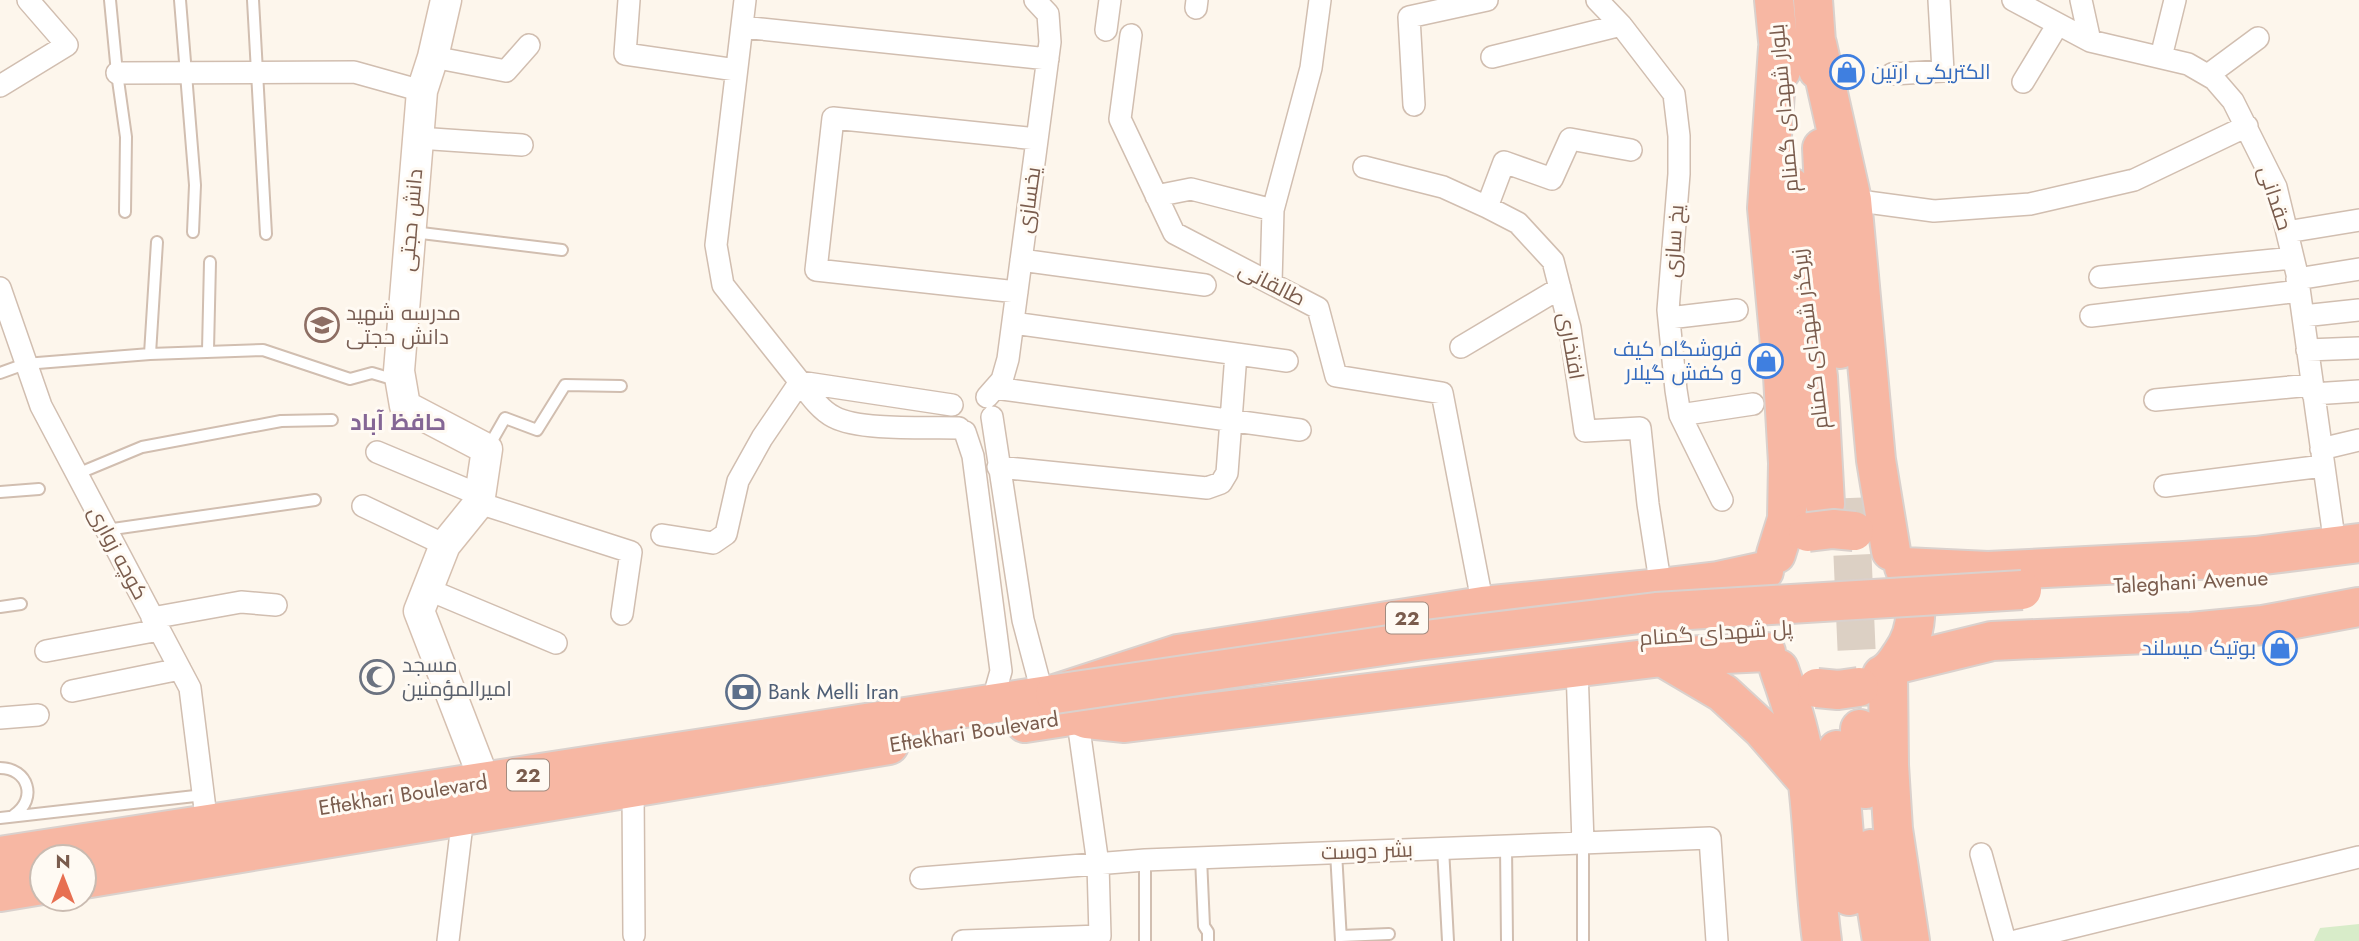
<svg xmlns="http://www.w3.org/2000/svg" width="2359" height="941" font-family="Jost,Cairo,sans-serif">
<rect width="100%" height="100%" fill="#fdf6ec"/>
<!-- green -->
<path fill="#d8ecc9" d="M 2359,924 L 2359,941 L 2314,941 L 2320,928 Z"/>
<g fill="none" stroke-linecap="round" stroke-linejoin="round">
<!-- highway-tunnel -->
<path stroke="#dcd0c4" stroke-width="38" stroke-dasharray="38 19" stroke-linecap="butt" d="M 1850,498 L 1860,729"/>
<!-- lane casing -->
<g stroke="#d1beb0" stroke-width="14">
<path id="lane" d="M 110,0 L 117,73 L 126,137 L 125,212
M 180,0 L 195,185 L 193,232
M 253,0 L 266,234
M 413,232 L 562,250
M 208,350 L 210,262
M 150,354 L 157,242
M 0,373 L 25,364 L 150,354 L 263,350 L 350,379 L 372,373 L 399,381
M 489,446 L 505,418 L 537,430 L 565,385 L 621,386
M 77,474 L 142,447 L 281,421 L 332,420
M 0,492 L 39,489
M 106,530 L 315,500
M 0,607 L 21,604
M 0,768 C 28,768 38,799 14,815
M 0,818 L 204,795
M 1583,843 L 1583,941
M 1506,846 L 1507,941
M 1443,848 L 1448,941
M 1336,852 L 1341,941
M 1201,858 L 1204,926 L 1208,932 L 1208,941
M 1341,936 L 1389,934
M 1145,941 L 1145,860"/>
</g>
<!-- street casing -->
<g stroke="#d1beb0" stroke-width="24">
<path id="street" d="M 629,0 L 625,54 L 736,70
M 1597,0 L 1621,25 L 1674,94 L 1679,136 L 1679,174 L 1668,310 L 1676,390 L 1680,415 L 1722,500
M 2013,0 L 2090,41 L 2188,64 L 2214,79 L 2233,101 L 2276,187 L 2297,274 L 2335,545
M 2081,0 L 2090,41
M 1196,8 L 1197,0
M 742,27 L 1048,59
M 1106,30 L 1110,0
M 1131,35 L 1120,119 L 1174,233 L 1318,308 L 1336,376 L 1442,393 L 1483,606
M 433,57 L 506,71 L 529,45
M 1492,57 L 1621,25
M 2161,57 L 2175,0
M 117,73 L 354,72 L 422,91
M 1892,74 L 1943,71 L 1939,0
M 2208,75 L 2258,38
M 2023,82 L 2058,24
M 0,86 L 67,45 L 28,0
M 1414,105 L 1409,17 L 1487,0
M 418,138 L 522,145
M 1364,167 L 1443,187 L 1487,207 L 1518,223 L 1553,261 L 1570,328 L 1585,431 L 1640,428 L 1648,504 L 1661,588
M 1156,196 L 1191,189 L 1273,210
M 1852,200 L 1934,211 L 2030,204 L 2134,180 L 2247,126
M 1487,207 L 1504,162 L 1552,179 L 1570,139 L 1631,150
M 2287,232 L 2359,220
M 1021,260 L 1205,285
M 2100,277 L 2293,258
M 2297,279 L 2359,269
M 1271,283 L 1273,210 L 1311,68 L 1320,0
M 0,288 L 41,406 L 190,688 L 207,825
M 1017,292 L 816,270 L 833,118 L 1037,139
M 2091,316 L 2299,291
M 2303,316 L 2359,310
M 1669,318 L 1737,310
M 1013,323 L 1287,361
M 1461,347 L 1560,288
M 2307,350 L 2359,348
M 995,388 L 1300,430
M 2313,394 L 2359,391
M 987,397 L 1002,380 L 1008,359 L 1050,42 L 1048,14 L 1035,0
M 2155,400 L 2311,385
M 952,405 L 800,382 C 809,394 820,410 834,417 C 860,431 928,427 959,428
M 1680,415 L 1753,404
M 992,417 L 1023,620 L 1043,696
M 965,432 L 973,456 L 1001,671 L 992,703
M 2321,449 L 2359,440
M 377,452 L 482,496
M 998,467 L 1207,488 L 1221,483 L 1227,473 L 1236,354
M 2165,486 L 2323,466
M 479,503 L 631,552 L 622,614
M 363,506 L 445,545
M 662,535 L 713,543 L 726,534 L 738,481 L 762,438 L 800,382 L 723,285 L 716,245 L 745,0
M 427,589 L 556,643
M 152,618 L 241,602 L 276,605
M 46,651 L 159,630
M 1577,668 L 1583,843
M 72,691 L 180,669
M 0,718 L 38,715
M 633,789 L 634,935
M 1981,854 L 2005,941
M 921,878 L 1145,860 L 1710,838 L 1717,941
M 448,941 L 463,816
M 963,941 L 1100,936 L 1098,864 L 1077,715
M 2016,941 L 2359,857"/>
</g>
<!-- secondary casing -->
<g stroke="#d6c0b0" stroke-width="33">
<path id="secondary" d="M 446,0 L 433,57 L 422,91 L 399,371 L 405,406 L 487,449 L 479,503 L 445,545 L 419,611 L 485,782"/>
</g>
<!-- highway casing -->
<g stroke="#dad1cd" stroke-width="42">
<path id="highway" d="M 1774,0 L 1781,71
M 1813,0 L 1818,70
M 1817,44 L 1852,200 L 1876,460 L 1891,551
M 1822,148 L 1826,230 L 1840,349
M 1791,187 L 1818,377 L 1825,504
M 1776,554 L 1787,519 L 1788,463 L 1783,376 L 1767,208 L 1778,48
M 1904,567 L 1988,571 L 2184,561 L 2256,556 L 2359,543
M 1662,657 L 1723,693 L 1762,729 L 1808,782
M 1894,665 L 1992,641 L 2191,632 L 2263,625 L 2359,607
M 1779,669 C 1792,706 1804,744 1808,784 C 1814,836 1815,889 1822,941
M 1888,672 L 1889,765 L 1893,829 L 1910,941
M 1882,675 C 1891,671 1896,663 1901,655 C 1921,628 1918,596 1904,567
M 1025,723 L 1077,715 L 1087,719 L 1125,723 L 1662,657 L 1766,652
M 1860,729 L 1865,789
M 1837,750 L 1849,896
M 1871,849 L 1876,904 L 1882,941
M 0,856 L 1055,694 L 1178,654 L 1483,606 L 1661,588 L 1718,581 L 1764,571
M 84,879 L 889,745
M 0,892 L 42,885"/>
</g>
<!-- lane -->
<use href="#lane" stroke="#fff" stroke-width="10"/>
<!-- street -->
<use href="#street" stroke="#fff" stroke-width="21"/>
<!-- secondary -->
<use href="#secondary" stroke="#fff" stroke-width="30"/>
<!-- highway -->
<use href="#highway" stroke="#f7b7a3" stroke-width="38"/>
<!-- highway-bridge casing -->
<g stroke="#dad1cd" stroke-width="42" stroke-linecap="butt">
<path id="highway-bridge" d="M 1808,532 L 1833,529 L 1854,531
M 1817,688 L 1838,690 L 1859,687
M 1055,694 L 1417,641 L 1656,612 L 2022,590"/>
</g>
<!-- highway-bridge -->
<use href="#highway-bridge" stroke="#f7b7a3" stroke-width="38"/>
</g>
<!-- icons -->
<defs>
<g id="shop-ring" transform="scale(1.75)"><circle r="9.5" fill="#fffaf3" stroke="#3f7fe0" stroke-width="1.5"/><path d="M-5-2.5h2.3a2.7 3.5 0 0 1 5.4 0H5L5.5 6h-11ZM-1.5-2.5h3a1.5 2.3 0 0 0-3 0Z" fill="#3f7fe0"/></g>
<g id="school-ring" transform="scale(1.75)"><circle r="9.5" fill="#fffaf3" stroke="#8d6e63" stroke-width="1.5"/><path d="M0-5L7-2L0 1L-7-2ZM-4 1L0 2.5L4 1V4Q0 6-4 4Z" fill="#8d6e63"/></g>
<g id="mosque-ring" transform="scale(1.75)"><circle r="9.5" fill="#fffaf3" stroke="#6b7280" stroke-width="1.5"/><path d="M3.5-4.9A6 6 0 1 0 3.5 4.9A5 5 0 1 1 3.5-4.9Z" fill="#6b7280"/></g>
<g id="bank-ring" transform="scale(1.75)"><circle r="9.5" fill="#fffaf3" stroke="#5c6f8a" stroke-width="1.5"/><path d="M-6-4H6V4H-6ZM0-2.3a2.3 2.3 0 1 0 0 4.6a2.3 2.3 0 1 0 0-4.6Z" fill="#5c6f8a"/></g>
</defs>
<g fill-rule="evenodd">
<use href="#shop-ring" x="1847" y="72"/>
<use href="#school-ring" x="322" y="325"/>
<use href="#shop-ring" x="1766" y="361"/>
<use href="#shop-ring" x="2280" y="648"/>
<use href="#mosque-ring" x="377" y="677"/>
<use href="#bank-ring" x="743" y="692"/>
</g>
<g text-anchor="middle" stroke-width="6" stroke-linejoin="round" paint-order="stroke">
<!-- shield labels -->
<g fill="#fffaf3" stroke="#a28b7f" stroke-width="2">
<rect x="1386" y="602.5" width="42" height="31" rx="5"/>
<rect x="507" y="759.5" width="42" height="31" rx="5"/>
</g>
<g font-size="19" font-weight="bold" fill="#7a5c4d">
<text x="1407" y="625">22</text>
<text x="528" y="782">22</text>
</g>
<!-- shop labels -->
<g font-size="21" fill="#366cbe" stroke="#fffaf3" text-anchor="end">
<text x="1871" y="79" text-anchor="start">الکتریکی ارتین</text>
<text x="1742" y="356">فروشگاه کیف<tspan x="1742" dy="24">و کفش گیلار</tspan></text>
<text x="2256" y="655">بوتیک میسلند</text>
</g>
<!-- street labels -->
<g font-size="21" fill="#7a5c4d" stroke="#fffaf3">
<text transform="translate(1784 108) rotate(-95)" y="7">بلوار شهدای گمنام</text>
<text transform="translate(2275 198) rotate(72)" y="7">حقدانی</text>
<text transform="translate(1029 200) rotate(-82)" y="7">یخسازی</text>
<text transform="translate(411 220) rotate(-85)" y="7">دانش حجتی</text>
<text transform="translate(1674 241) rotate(-86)" y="7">یخ سازی</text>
<text transform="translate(1272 284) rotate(27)" y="7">طالقانی</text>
<text transform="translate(1810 339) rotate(-97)" y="7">زیرگذر شهدای گمنام</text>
<text transform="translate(1571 346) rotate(80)" y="7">افتخاری</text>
<text transform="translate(118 553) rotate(62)" y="7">کوچه زواری</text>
<text transform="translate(2191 582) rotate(-3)" y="7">Taleghani Avenue</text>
<text transform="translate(1716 633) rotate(-4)" y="7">پل شهدای گمنام</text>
<text transform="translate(974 732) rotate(-9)" y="7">Eftekhari Boulevard</text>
<text transform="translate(403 795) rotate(-9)" y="7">Eftekhari Boulevard</text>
<text transform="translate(1367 851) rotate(-2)" y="7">بشر دوست</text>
</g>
<!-- education labels -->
<g font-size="21" fill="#785e54" stroke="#fffaf3" text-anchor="start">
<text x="346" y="320">مدرسه شهید<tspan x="346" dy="24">دانش حجتی</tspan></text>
</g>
<!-- worship labels -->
<g font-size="21" fill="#5b616d" stroke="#fffaf3" text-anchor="start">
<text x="402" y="672">مسجد<tspan x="402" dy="24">امیرالمؤمنین</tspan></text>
</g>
<!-- service labels -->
<g font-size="21" fill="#4e5e75" stroke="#fffaf3" text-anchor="start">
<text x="768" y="699">Bank Melli Iran</text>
</g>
<!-- neighbourhood labels -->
<g font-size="23" font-weight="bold" fill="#846695" stroke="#fffaf3">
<text x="398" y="430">حافظ آباد</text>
</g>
</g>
<!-- north arrow -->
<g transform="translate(63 878)"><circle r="33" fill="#fffaf3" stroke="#cabbb1" stroke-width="2"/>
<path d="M0-5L12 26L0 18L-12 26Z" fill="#e76f51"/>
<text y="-10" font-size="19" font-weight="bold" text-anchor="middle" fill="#7a5c4d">N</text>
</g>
</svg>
